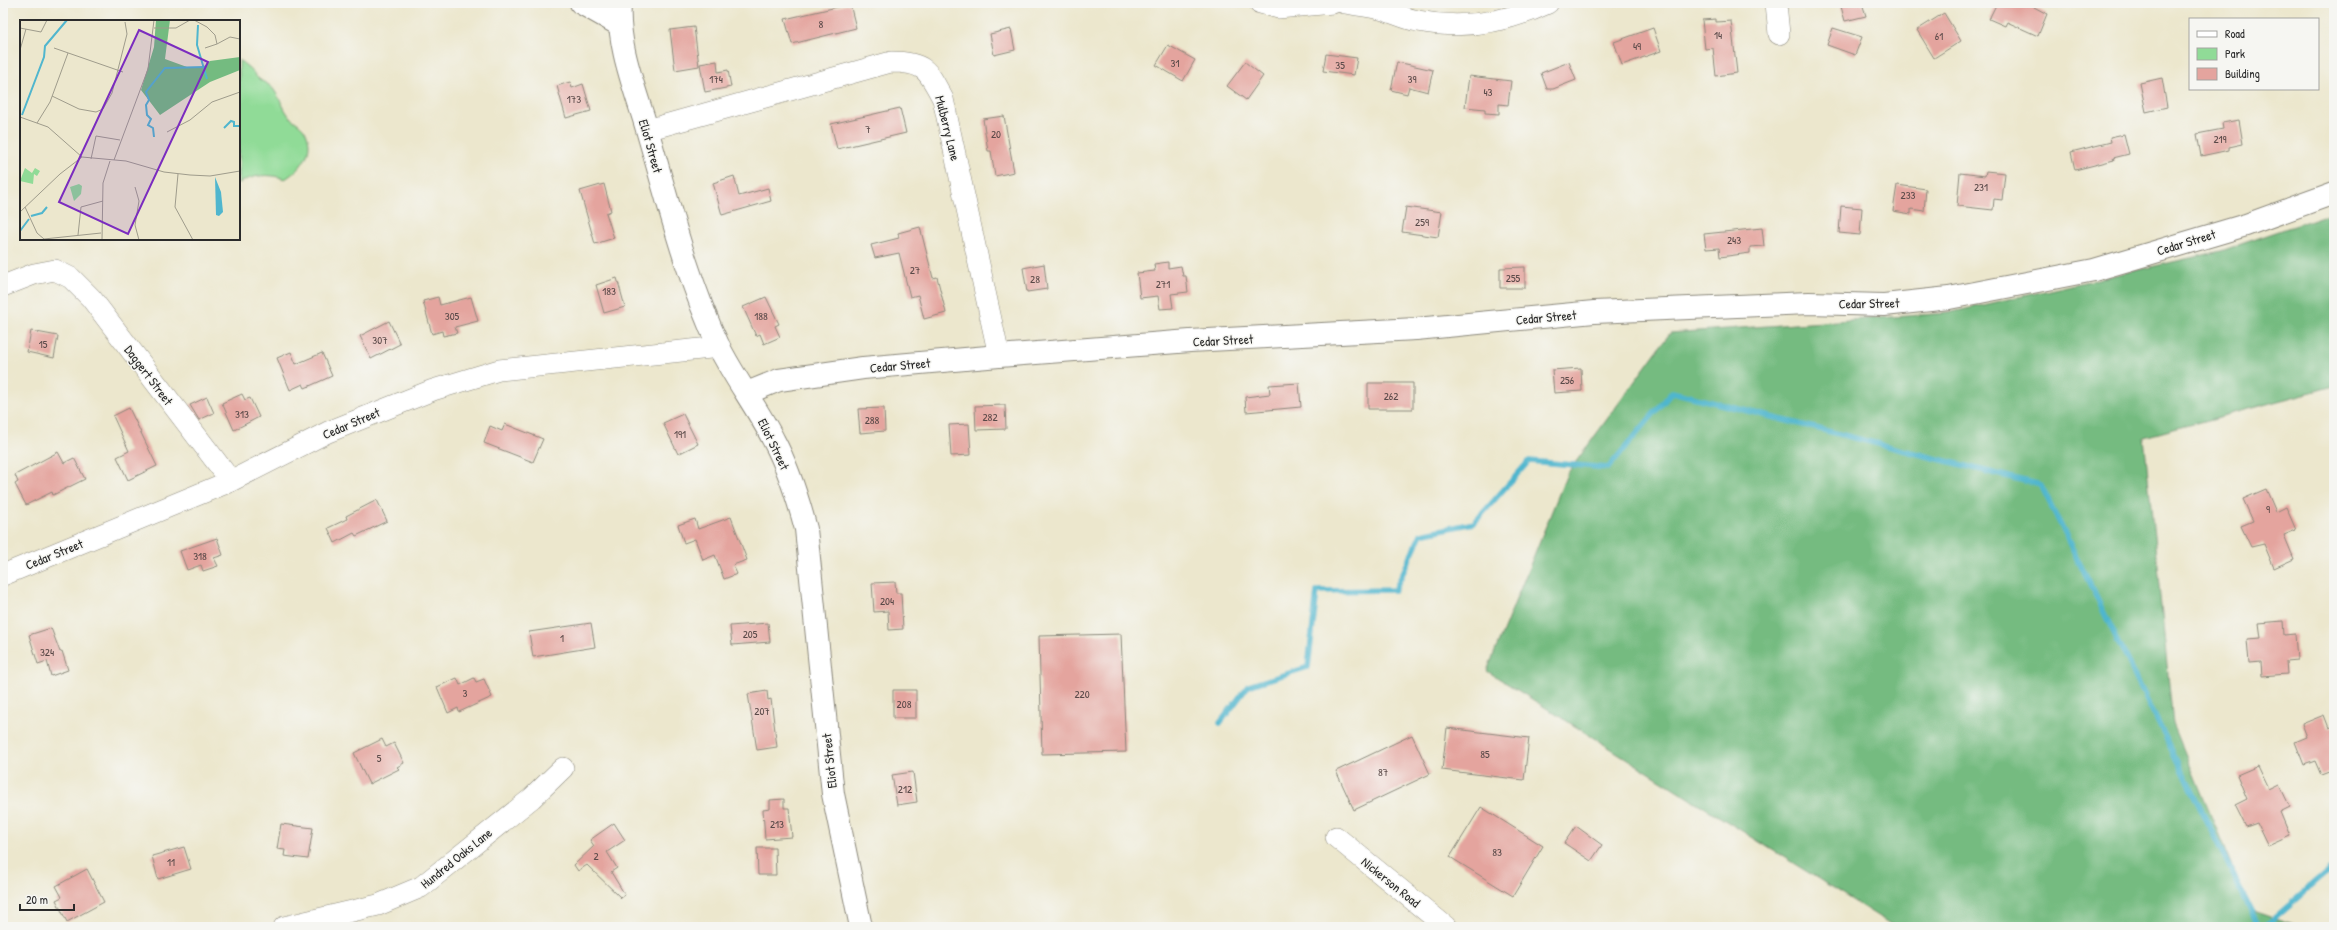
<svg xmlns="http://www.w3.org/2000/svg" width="2337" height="930" font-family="'Patrick Hand',sans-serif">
<rect width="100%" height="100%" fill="#f6f6f2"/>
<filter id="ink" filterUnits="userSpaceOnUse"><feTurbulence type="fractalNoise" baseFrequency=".025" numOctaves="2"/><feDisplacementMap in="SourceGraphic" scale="8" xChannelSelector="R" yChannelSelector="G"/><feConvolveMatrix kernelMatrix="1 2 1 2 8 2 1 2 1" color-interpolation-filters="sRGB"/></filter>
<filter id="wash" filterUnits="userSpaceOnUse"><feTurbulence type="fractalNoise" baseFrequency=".012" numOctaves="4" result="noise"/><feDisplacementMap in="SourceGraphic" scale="16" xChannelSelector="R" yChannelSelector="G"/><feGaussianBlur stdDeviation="0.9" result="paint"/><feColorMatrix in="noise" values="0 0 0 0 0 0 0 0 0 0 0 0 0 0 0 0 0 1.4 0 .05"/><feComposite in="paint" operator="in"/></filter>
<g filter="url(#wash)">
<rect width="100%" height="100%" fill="#ece7cd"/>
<!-- green -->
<path fill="#90db97" stroke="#5e8361" d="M 239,60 C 242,63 246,65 249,68 C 253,71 255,76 259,79 C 264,83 270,84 274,90 C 280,98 283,108 289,116 C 293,121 299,123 303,128 C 318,148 302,169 285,179 C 269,173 253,175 239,183 Z"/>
<!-- forest -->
<path fill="#74bb80" stroke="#507356" d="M 2334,212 L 2334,386 L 2144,437 L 2173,724 L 2250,910 L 2299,927 L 1895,927 L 1487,671 L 1567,474 L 1670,333 L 1948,313 L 2221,251 Z"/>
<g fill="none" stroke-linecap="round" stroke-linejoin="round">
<!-- stream -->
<path stroke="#50b6ce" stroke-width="5.5" d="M 1220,723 L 1248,686 L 1308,667 L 1317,591 L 1395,590 L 1421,534 L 1474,523 L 1529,461 L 1608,468 L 1672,392 L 2041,485 L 2259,927
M 2264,927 L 2334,866"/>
</g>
<g id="blocks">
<!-- building -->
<path fill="#e4a49e" d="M 1840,3 L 1862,3 L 1866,16 L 1845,21 Z
M 1997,3 L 2035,3 L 2034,7 L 2047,14 L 2038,36 L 2007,22 L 2005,26 L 1989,19 Z
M 850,4 L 856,28 L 792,44 L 785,19 Z
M 1944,13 L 1961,41 L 1934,58 L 1917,30 Z
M 1716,19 L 1716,22 L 1731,21 L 1737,73 L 1716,76 L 1713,48 L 1705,49 L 1702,20 Z
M 694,27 L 699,66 L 675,70 L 670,30 Z
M 1653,28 L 1661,51 L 1622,65 L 1614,42 Z
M 1833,28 L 1862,37 L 1855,55 L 1827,45 Z
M 1011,29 L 1015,50 L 994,55 L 990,34 Z
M 1168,45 L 1195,60 L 1183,81 L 1156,65 Z
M 1326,54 L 1357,58 L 1354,75 L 1323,71 Z
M 717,61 L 718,72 L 728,70 L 731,87 L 705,92 L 700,64 Z
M 1245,62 L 1263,76 L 1246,100 L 1227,86 Z
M 1397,62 L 1433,70 L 1428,92 L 1409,87 L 1407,94 L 1391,90 Z
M 1569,62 L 1576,80 L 1553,89 L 1547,89 L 1541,73 Z
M 1469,76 L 1511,81 L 1508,105 L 1499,104 L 1499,114 L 1485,113 L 1485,109 L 1465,107 Z
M 2162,78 L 2167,107 L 2146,112 L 2140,83 Z
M 570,82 L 572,88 L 583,84 L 591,111 L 566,118 L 557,86 Z
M 900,108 L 906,133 L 837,149 L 831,124 Z
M 1004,116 L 1014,172 L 995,176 L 991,151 L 988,151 L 983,119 Z
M 2239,120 L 2243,144 L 2229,147 L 2229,150 L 2201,156 L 2197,134 L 2223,129 L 2222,123 Z
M 2124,134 L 2129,154 L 2113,158 L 2114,160 L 2075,170 L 2071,152 L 2111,142 L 2110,137 Z
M 1986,171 L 2005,173 L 2002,200 L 1994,199 L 1993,210 L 1957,206 L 1960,173 L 1985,176 Z
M 734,176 L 739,196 L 768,188 L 771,201 L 722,215 L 713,183 Z
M 604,184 L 611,211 L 606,213 L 614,238 L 595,244 L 580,191 Z
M 1897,185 L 1926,189 L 1924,211 L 1911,209 L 1911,214 L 1893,211 Z
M 1841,206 L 1862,208 L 1860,235 L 1839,233 Z
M 1406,207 L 1442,212 L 1438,237 L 1402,232 Z
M 920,227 L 933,278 L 937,277 L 946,313 L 924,319 L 918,295 L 910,297 L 899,253 L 875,258 L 871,245 L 899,238 L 898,233 Z
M 1762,228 L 1764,246 L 1750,247 L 1750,253 L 1720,257 L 1719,248 L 1706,249 L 1704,234 Z
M 1168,262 L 1168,268 L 1181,266 L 1183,276 L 1186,276 L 1188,292 L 1171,294 L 1173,308 L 1160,309 L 1158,296 L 1140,298 L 1137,273 L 1155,271 L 1154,264 Z
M 1044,264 L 1047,289 L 1027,292 L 1023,268 Z
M 1525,267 L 1525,288 L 1500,288 L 1500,268 Z
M 617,278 L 625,307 L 604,313 L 596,285 Z
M 438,297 L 440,305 L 471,297 L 478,321 L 455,327 L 457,333 L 443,336 L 442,331 L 432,334 L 423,301 Z
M 766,297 L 779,324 L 775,326 L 780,337 L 764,344 L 760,334 L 756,336 L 743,307 Z
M 389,321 L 400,344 L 371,359 L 360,336 Z
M 31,331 L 58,336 L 54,358 L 27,352 Z
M 291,352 L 296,364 L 322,353 L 332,376 L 305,388 L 303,384 L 290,390 L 277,358 Z
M 1581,368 L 1582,391 L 1554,393 L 1552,370 Z
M 1299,383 L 1301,407 L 1246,412 L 1245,397 L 1270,394 L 1269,385 Z
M 1368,383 L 1413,383 L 1413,409 L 1368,409 Z
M 242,394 L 245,400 L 250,398 L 259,417 L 234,430 L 222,403 Z
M 207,397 L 214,413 L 199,420 L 190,405 Z
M 1005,405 L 1006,429 L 976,430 L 975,406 Z
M 129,408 L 157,466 L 128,480 L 117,457 L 129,451 L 113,416 Z
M 884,408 L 885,431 L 860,433 L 858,409 Z
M 683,414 L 698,444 L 678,454 L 663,423 Z
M 505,424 L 543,439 L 533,462 L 484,443 L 490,426 L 502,431 Z
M 969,424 L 971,455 L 951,456 L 949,425 Z
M 58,452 L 64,463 L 74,458 L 85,479 L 53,495 L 52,492 L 26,505 L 15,484 L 18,482 L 15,475 Z
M 2266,489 L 2276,512 L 2286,507 L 2296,530 L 2284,535 L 2294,559 L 2274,568 L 2264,544 L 2251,547 L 2241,526 L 2253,521 L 2243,499 Z
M 377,500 L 387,521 L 356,536 L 354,533 L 335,543 L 328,528 L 347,519 L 346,516 Z
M 731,517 L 747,560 L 733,565 L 737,574 L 724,579 L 715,555 L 703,560 L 695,539 L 684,543 L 678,525 L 695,519 L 698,529 Z
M 217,538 L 223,555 L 214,558 L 218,566 L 203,571 L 201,565 L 187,570 L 180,551 Z
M 895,582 L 896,593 L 901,593 L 903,629 L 889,630 L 888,611 L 874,612 L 872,583 Z
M 2283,621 L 2284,635 L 2295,634 L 2297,660 L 2286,661 L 2287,674 L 2262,676 L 2261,662 L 2249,663 L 2247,639 L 2261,638 L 2259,623 Z
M 591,623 L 595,647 L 533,657 L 529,632 Z
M 768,623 L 770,642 L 732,645 L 730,626 Z
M 51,628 L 60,652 L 62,651 L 68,670 L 51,676 L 47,661 L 38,664 L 29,635 Z
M 1121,634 L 1126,752 L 1042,754 L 1039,636 Z
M 457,678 L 460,685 L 474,678 L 476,682 L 484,679 L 492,697 L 459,712 L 458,708 L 448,713 L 437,687 Z
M 893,690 L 916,690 L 916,718 L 893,718 Z
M 767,691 L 768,700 L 771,699 L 777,747 L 757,750 L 748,694 Z
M 2324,715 L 2329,728 L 2334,726 L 2334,770 L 2321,775 L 2315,761 L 2304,765 L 2295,742 L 2307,737 L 2302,724 Z
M 1447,728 L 1529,738 L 1524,780 L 1442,770 Z
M 1412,735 L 1430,774 L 1354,810 L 1336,771 Z
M 382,739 L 386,747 L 394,743 L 404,763 L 397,767 L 399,769 L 369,784 L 354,753 Z
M 2258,766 L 2269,789 L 2279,784 L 2290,807 L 2280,812 L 2290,836 L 2268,846 L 2257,823 L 2246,827 L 2235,805 L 2247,799 L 2237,775 Z
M 913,772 L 917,802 L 897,805 L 892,775 Z
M 784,799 L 784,808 L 789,808 L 792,837 L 765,839 L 763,810 L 770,809 L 770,800 Z
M 1481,807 L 1543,846 L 1513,896 L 1450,857 Z
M 614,823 L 625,840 L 607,852 L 617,868 L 611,872 L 625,895 L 621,898 L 587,865 L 578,871 L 574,865 L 594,846 L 590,840 Z
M 281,824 L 313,828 L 308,859 L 284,856 L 285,850 L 277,849 Z
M 1576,826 L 1602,845 L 1591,861 L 1564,843 Z
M 184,847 L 191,869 L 158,879 L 152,856 Z
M 757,848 L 775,848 L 776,875 L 758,875 Z
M 87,869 L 104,902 L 67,922 L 56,900 L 62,897 L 56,886 Z"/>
</g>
</g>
<g filter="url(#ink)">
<use href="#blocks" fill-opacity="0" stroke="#8c897c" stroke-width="1"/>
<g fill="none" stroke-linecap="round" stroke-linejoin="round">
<!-- street casing -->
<g stroke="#8c897c" stroke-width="22">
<path id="street" d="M 1260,3 L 1278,8 L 1333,3
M 1344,3 C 1356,5 1368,6 1380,9 C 1393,12 1405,19 1418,21 C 1464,30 1506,23 1548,3
M 1776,3 L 1779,34
M 647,130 L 891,62 C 926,62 928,71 943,99 L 999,356
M 3,286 L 34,274 L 55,270 L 71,278 L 91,298 L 231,481
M 3,575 L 231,481 L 328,432 L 433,390 L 499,370 L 720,347
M 1336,837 L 1446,927
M 284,927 L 378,905 L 421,887 L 532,798 L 563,768"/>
</g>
<!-- secondary casing -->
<g stroke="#8c897c" stroke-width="24">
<path id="secondary" d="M 581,3 L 618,24
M 620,3 C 617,45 634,86 646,126 C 668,201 686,276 719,347 C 735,379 758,409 774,441 C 789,469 798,499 806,529 L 833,794 L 861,927
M 747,393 L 779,380 L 863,368 L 999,356 L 1190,341 L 1416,329 L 1594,312 L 1809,303 L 1884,305 L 1949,298 L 2094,270 L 2246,225 L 2334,193"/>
</g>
<!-- street -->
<use href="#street" stroke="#fff" stroke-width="21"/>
<!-- secondary -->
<use href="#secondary" stroke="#fff" stroke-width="22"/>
</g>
</g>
<g text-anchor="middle" stroke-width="3" stroke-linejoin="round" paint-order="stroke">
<!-- number labels -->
<g font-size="11" fill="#594948">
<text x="821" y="28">8</text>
<text x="1718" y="39">14</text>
<text x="1939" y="40">61</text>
<text x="1637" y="50">49</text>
<text x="1175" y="67">31</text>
<text x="1340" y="69">35</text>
<text x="716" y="83">174</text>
<text x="1412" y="83">39</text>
<text x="1488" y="96">43</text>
<text x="574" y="103">173</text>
<text x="868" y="133">7</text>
<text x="996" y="138">20</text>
<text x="2220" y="143">219</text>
<text x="1981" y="191">231</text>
<text x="1908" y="199">233</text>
<text x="1422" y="226">259</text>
<text x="1734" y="244">243</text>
<text x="915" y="274">27</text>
<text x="1513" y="282">255</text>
<text x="1035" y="283">28</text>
<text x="1163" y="288">271</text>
<text x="609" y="295">183</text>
<text x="452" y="320">305</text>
<text x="761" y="320">188</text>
<text x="380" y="344">307</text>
<text x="43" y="348">15</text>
<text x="1567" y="384">256</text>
<text x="1391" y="400">262</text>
<text x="242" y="418">313</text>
<text x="990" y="421">282</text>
<text x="872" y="424">288</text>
<text x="680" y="438">191</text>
<text x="2268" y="513">9</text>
<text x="200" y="560">318</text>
<text x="887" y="605">204</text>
<text x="750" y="638">205</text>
<text x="562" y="642">1</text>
<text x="47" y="656">324</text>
<text x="465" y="697">3</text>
<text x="1082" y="698">220</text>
<text x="904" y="708">208</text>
<text x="762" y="715">207</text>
<text x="1485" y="758">85</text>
<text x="379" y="762">5</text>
<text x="1383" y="776">87</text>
<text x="905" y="793">212</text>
<text x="777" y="828">213</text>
<text x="1497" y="856">83</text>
<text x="596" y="860">2</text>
<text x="171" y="866">11</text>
</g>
<!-- street labels -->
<g font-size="13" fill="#2b2b2b" stroke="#f6f6f2">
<text transform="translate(948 128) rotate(76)" y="5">Mulberry Lane</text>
<text transform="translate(651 146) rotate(74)" y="5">Eliot Street</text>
<text transform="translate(2186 242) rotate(-17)" y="5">Cedar Street</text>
<text transform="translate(1869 303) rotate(-1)" y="5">Cedar Street</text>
<text transform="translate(1546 317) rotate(-5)" y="5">Cedar Street</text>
<text transform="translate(1223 340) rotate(-3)" y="5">Cedar Street</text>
<text transform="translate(900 365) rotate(-5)" y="5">Cedar Street</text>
<text transform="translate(149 375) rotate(53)" y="5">Daggert Street</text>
<text transform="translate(351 423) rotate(-23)" y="5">Cedar Street</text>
<text transform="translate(774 444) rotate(64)" y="5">Eliot Street</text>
<text transform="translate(54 554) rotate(-22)" y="5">Cedar Street</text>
<text transform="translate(829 761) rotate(-96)" y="5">Eliot Street</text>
<text transform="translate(456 858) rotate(-39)" y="5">Hundred Oaks Lane</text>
<text transform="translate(1391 882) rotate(39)" y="5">Nickerson Road</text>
</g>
</g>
<!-- overview -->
<g transform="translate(20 20)">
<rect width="220" height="220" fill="#ece7cd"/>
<path d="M 5,148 L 12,153 L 15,148 L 20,151 L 17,156 L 14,154 L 13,164 L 0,161 ZM 59,164 L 62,166 L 61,174 L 54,181 L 50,167 Z" fill="#90db97"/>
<path d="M 136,0 L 150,0 L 145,39 L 167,47 L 183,47 L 190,41 L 220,37 L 220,50 L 190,62 L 140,95 L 121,70 L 134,27 Z" fill="#74bb80"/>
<path d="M 195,157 L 201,172 L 203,192 L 199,196 L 196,195 Z" fill="#50b6ce"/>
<path fill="none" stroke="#50b6ce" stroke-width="2" d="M 178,5 L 177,25 L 187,59M 2,95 L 24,37 L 25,26 L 47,0M 204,108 L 211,101 L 214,102 L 214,106 L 220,106M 134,117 L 133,108 L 128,105 L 131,99 L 127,95 L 126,85 L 129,80 L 126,72 L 145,48 L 185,47M 11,196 L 22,193 L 27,187M 0,220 L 0,211 L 9,199"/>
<path fill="none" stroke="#9f9c8c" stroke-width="1" d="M 174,0 L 187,7 L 195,15 L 197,24 L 185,28M 0,8 L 21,12 L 27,0M 134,8 L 156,8 L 170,0M 197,24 L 210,17 L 220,19M 34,28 L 103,52M 0,30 L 6,9M 32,76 L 59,89 L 76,92 L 83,89 L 92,73 L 107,14 L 105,2M 0,97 L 28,107 L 62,137 L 106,141 L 144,152 L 170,155 L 190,156 L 220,151M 17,103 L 30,82 L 48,33M 147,112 L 170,100 L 192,82 L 220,72M 71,139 L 76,116 L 100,120M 94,140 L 128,49 L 134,0M 158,154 L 155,187 L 173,220M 115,167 L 119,181 L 115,205 L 119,220M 5,187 L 17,213 L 24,219 L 81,213M 0,192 L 40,154 L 62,137M 58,215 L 61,187 L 83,181M 82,220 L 83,163 L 90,141"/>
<path fill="#7b2cbf" fill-opacity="0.15" stroke="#7b2cbf" stroke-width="2" d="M 119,10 L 188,42 L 108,214 L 39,182 Z"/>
<rect width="220" height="220" fill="none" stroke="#2b2b2b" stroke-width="2"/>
</g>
<!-- margin -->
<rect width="2337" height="930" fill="none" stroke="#f6f6f2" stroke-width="16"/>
<!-- legend -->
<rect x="2189" y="18" width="130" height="72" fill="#f6f6f2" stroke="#a5a5a2"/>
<rect x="2197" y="31" width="20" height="6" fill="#ffffff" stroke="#a5a5a2"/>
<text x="2225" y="38" font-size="12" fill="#2b2b2b">Road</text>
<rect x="2197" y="48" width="20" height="12" fill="#90db97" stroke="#a5a5a2"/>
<text x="2225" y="58" font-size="12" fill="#2b2b2b">Park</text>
<rect x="2197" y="68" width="20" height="12" fill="#e4a49e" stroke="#a5a5a2"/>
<text x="2225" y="78" font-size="12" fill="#2b2b2b">Building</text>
<!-- scale -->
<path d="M20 904v6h54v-6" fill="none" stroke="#2b2b2b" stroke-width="2"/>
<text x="26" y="904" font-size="12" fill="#2b2b2b" stroke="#f6f6f2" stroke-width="3" paint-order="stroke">20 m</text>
</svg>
